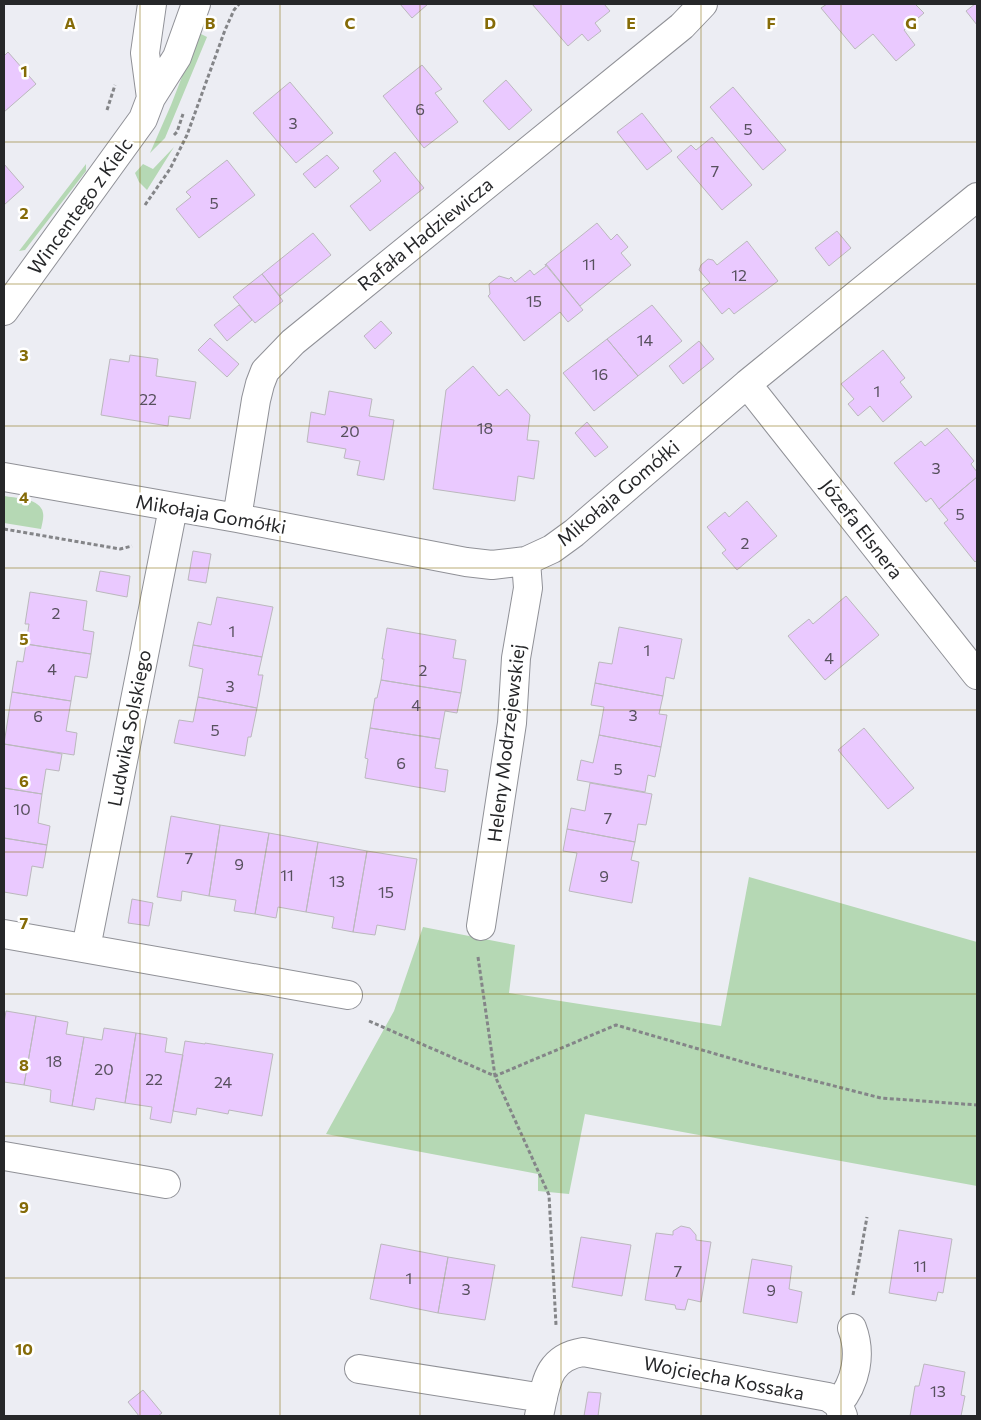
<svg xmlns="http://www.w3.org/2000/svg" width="981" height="1420" font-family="Commissioner,sans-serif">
<rect width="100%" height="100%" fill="#ecedf3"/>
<!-- green -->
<path fill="#b5d8b4" d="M 199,33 L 207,37 L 165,138 L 150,153 L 171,105 Z
M 174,147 L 147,190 L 139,182 L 135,173 L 143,164 L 153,169 Z
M 86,164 L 86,171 L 25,250 L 19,251 Z
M 4,496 C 15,498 41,498 43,513 C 44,518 42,524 41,529 L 4,523 Z
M 749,877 L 977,942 L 977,1186 L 585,1114 L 569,1194 L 538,1191 L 538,1174 L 326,1134 L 394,1011 L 423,927 L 515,945 L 509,993 L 721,1026 Z"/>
<!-- building -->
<path fill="#eac9ff" stroke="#bbb8bd" d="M 400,4 L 428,4 L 412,18 Z
M 532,4 L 604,4 L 610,11 L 595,23 L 601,31 L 588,41 L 582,34 L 568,46 Z
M 827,4 L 915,4 L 924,13 L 904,30 L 915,45 L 896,61 L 873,34 L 855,49 L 821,8 Z
M 975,4 L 977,4 L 977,25 L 966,11 Z
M 8,52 L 36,84 L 4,112 L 4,56 Z
M 422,65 L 442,89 L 435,93 L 458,122 L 424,148 L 383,96 Z
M 506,80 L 532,110 L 509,130 L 483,101 Z
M 290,82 L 333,133 L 296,163 L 253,113 Z
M 733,87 L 786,150 L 763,170 L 710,107 Z
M 642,113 L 672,151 L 647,170 L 617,132 Z
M 712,137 L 752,185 L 722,210 L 677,157 L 691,145 L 696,150 Z
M 395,152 L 424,188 L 370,231 L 350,206 L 381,181 L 373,171 Z
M 327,155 L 339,168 L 315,188 L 303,174 Z
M 227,160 L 255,195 L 199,238 L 176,209 L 191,197 L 186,192 Z
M 4,164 L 24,187 L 4,205 Z
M 597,223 L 611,240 L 617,234 L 628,247 L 621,253 L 631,265 L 580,306 L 546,264 Z
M 837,231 L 851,248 L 829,266 L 815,248 Z
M 313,233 L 331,255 L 280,296 L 262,274 Z
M 747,241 L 778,281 L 734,314 L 729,308 L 722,314 L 702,289 L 710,283 L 699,270 L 701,265 L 708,259 L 713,260 L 717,265 Z
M 545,264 L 583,310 L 568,322 L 560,312 L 524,341 L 488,296 L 490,294 L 489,284 L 499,276 L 509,279 L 511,277 L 515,282 L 530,270 L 534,275 L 546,266 Z
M 262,274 L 283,301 L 255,323 L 233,297 Z
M 239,305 L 252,320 L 227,341 L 214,325 Z
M 652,305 L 682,341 L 638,376 L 607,339 Z
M 381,321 L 392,333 L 375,349 L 364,336 Z
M 210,338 L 239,364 L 227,377 L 198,350 Z
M 607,339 L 638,376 L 594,411 L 563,373 Z
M 699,341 L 714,359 L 683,384 L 669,366 Z
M 883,350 L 905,378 L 900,382 L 912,397 L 883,422 L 870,406 L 858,416 L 848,404 L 854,399 L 841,384 Z
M 130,355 L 158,359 L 156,376 L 196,382 L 190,419 L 169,416 L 168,426 L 101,415 L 110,359 L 129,362 Z
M 473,366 L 499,396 L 507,389 L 530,415 L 527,440 L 539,441 L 534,479 L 518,476 L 515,501 L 433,489 L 446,390 Z
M 329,391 L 372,399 L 369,416 L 394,420 L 384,480 L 357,475 L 360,461 L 344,458 L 346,449 L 307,442 L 311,412 L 325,415 Z
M 587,422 L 608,447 L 595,457 L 575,433 Z
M 947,428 L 974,461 L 971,464 L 977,472 L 977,477 L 939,509 L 931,498 L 926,502 L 894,463 L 921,441 L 925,446 Z
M 977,477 L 977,560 L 975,562 L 944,523 L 948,520 L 939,509 Z
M 747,501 L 777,536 L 737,570 L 722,553 L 726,550 L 707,527 L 725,512 L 729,517 Z
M 193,551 L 211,554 L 206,583 L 188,580 Z
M 100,571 L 130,576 L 127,597 L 96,591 Z
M 30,592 L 87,601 L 83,630 L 94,632 L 91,654 L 26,644 L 29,624 L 25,624 Z
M 846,596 L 879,635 L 825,680 L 788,636 L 809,619 L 813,624 Z
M 217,597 L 273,607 L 262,657 L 193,645 L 198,622 L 211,625 Z
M 619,627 L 682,639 L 674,679 L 666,677 L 663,696 L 595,683 L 599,662 L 612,664 Z
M 387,628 L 456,640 L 453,658 L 466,660 L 461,693 L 381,680 L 384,659 L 382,659 Z
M 26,644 L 91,654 L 87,678 L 75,676 L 71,701 L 12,692 L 17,661 L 23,662 Z
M 193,645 L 262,657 L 258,675 L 263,675 L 257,708 L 198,697 L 203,669 L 189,666 Z
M 381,680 L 461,693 L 457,713 L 445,711 L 440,739 L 370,728 L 375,698 L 377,698 Z
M 595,683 L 663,696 L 659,714 L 667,715 L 661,747 L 599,735 L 604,707 L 591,705 Z
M 12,692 L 71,701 L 66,731 L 77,733 L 74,755 L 4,744 Z
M 198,697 L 257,708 L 251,737 L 248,737 L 245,756 L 174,743 L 179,720 L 193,722 Z
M 370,728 L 440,739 L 435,768 L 448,770 L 445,792 L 365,778 L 368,759 L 365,758 Z
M 864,728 L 914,788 L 888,809 L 838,750 Z
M 599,735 L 661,747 L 655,777 L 648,775 L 645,792 L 577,780 L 581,760 L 593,763 Z
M 4,744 L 62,754 L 59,771 L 46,769 L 42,794 L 4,788 Z
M 590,783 L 652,794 L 646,825 L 638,824 L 635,842 L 567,829 L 571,808 L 585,811 Z
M 4,788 L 42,794 L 38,823 L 50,826 L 47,845 L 4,838 Z
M 171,816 L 220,825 L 209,896 L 182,891 L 181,901 L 157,897 Z
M 220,825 L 269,833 L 255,914 L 234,911 L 236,900 L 209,896 Z
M 567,829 L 635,842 L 631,860 L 639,862 L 632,903 L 569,891 L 577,853 L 563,851 Z
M 269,833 L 318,842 L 306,912 L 278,907 L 276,918 L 255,914 Z
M 4,838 L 47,845 L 43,868 L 32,866 L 27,896 L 4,892 Z
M 318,842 L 367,851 L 353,932 L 332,928 L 334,917 L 306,912 Z
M 367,851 L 417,859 L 405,930 L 377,925 L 375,935 L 353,932 Z
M 132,899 L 153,903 L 149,926 L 128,923 Z
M 6,1011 L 36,1016 L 24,1085 L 4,1082 L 4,1023 Z
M 36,1016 L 68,1022 L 66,1034 L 84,1037 L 72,1106 L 50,1102 L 51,1090 L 24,1085 Z
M 104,1028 L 136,1033 L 125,1103 L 96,1098 L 94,1110 L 72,1106 L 84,1037 L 102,1040 Z
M 136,1033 L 167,1038 L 165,1052 L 183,1055 L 171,1123 L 150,1119 L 152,1107 L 125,1103 Z
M 185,1041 L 205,1044 L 205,1043 L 273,1054 L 262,1116 L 229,1110 L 228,1114 L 197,1108 L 196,1115 L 173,1111 Z
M 681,1226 L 690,1228 L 696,1235 L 696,1240 L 711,1242 L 701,1302 L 688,1299 L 685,1310 L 676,1309 L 675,1305 L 645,1300 L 656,1233 L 673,1235 L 673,1231 Z
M 899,1230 L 952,1239 L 943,1293 L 938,1292 L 936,1301 L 889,1293 Z
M 581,1237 L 631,1245 L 622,1296 L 572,1287 Z
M 381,1244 L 448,1257 L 438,1313 L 370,1299 Z
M 448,1257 L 495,1265 L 485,1320 L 438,1313 Z
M 752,1259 L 792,1266 L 789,1289 L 802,1292 L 797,1323 L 743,1313 Z
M 924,1364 L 965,1372 L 961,1395 L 965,1396 L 961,1416 L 910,1416 L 915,1386 L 919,1386 Z
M 143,1390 L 162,1413 L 158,1416 L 139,1416 L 128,1402 Z
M 588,1392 L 601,1393 L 598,1416 L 584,1416 Z"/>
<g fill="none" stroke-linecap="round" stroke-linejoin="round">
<!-- street casing -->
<g stroke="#909197" stroke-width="30">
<path id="street" d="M 151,98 L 145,53 L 152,4
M 4,311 L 143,119 L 151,98 L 177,57 L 196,4
M 747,384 L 977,675
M 4,477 L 237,518 L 466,562 L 492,565 L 526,561 L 552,549 L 574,533 L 747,384 L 977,197
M 237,518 L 256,400 L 260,384 L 265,371 L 293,342 L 682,26 L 703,4
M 481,926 L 512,723 L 516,658 L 528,588 L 526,561
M 4,934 L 348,995
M 86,948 L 173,508
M 4,1156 L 166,1184
M 359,1369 L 543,1398
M 838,1404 C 856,1383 862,1354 852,1328
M 539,1416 C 546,1385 546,1358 583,1352 L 828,1397 L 838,1404 L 843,1416"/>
</g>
<!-- path -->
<path stroke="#848588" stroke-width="3" stroke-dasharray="4 2.5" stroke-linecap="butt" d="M 107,110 L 115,85
M 174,135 L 177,132 L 183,114
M 145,205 L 170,169 L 187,135 L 225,30 L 234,10 L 239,4
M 4,529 L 120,549 L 132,546
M 478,957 L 495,1076 L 549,1195 L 556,1325
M 369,1021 L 495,1076 L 616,1025 L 764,1068 L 881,1098 L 977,1105
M 853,1295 L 867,1217"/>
<!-- street -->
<use href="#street" stroke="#fff" stroke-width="28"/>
</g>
<!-- grid -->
<path fill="none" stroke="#856b07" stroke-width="1" stroke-opacity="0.55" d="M 140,4 L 140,1416M 280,4 L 280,1416M 420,4 L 420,1416M 561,4 L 561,1416M 701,4 L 701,1416M 841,4 L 841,1416M 4,142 L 977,142M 4,284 L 977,284M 4,426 L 977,426M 4,568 L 977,568M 4,710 L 977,710M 4,852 L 977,852M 4,994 L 977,994M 4,1136 L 977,1136M 4,1278 L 977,1278"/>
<g text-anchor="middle" stroke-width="5" stroke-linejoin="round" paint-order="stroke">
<!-- number labels -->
<g font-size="16" fill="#57505e">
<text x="420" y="115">6</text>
<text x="293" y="129">3</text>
<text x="748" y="135">5</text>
<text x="715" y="177">7</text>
<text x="214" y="209">5</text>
<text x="589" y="270">11</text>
<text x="739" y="281">12</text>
<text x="534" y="307">15</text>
<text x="645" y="346">14</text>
<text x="600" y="380">16</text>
<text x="877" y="397">1</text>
<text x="148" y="405">22</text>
<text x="485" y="434">18</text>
<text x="350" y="437">20</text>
<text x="936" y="474">3</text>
<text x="960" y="520">5</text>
<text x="745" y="549">2</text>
<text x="56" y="619">2</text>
<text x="232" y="637">1</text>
<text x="647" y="656">1</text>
<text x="829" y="664">4</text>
<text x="52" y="675">4</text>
<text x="423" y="676">2</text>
<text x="230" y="692">3</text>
<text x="416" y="711">4</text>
<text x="633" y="721">3</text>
<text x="38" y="722">6</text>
<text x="215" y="736">5</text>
<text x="401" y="769">6</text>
<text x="618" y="775">5</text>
<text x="22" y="815">10</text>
<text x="608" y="824">7</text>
<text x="189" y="864">7</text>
<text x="239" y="870">9</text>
<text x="287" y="881">11</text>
<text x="604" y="882">9</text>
<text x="337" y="887">13</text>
<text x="386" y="898">15</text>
<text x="54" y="1067">18</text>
<text x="104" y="1075">20</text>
<text x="154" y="1085">22</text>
<text x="223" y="1088">24</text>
<text x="920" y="1272">11</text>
<text x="678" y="1277">7</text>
<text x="409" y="1284">1</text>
<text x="466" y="1295">3</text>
<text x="771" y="1296">9</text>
<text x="938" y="1397">13</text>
</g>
<!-- street labels -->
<g font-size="19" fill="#262729" stroke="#fff">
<text transform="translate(80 206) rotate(-54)" y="7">Wincentego z Kielc</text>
<text transform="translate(425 234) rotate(-39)" y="7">Rafała Hadziewicza</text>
<text transform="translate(618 493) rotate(-40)" y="7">Mikołaja Gomółki</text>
<text transform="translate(211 514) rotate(10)" y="7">Mikołaja Gomółki</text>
<text transform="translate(862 529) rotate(52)" y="7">Józefa Elsnera</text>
<text transform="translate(129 728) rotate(-79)" y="7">Ludwika Solskiego</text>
<text transform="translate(506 743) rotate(-83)" y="7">Heleny Modrzejewskiej</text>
<text transform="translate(724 1378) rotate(11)" y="7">Wojciecha Kossaka</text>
</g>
</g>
<g font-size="16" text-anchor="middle" font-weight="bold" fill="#856b07" stroke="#fff" stroke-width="5" stroke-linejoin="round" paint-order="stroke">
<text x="70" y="29">A</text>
<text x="210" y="29">B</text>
<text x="350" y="29">C</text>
<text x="490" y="29">D</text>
<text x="631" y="29">E</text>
<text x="771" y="29">F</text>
<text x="911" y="29">G</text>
<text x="24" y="77">1</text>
<text x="24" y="219">2</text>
<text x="24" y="361">3</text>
<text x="24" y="503">4</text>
<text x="24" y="645">5</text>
<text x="24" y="787">6</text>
<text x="24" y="929">7</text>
<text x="24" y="1071">8</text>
<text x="24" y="1213">9</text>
<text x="24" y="1355">10</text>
</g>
<!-- border -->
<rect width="981" height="1420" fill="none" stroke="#262729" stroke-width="10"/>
</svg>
